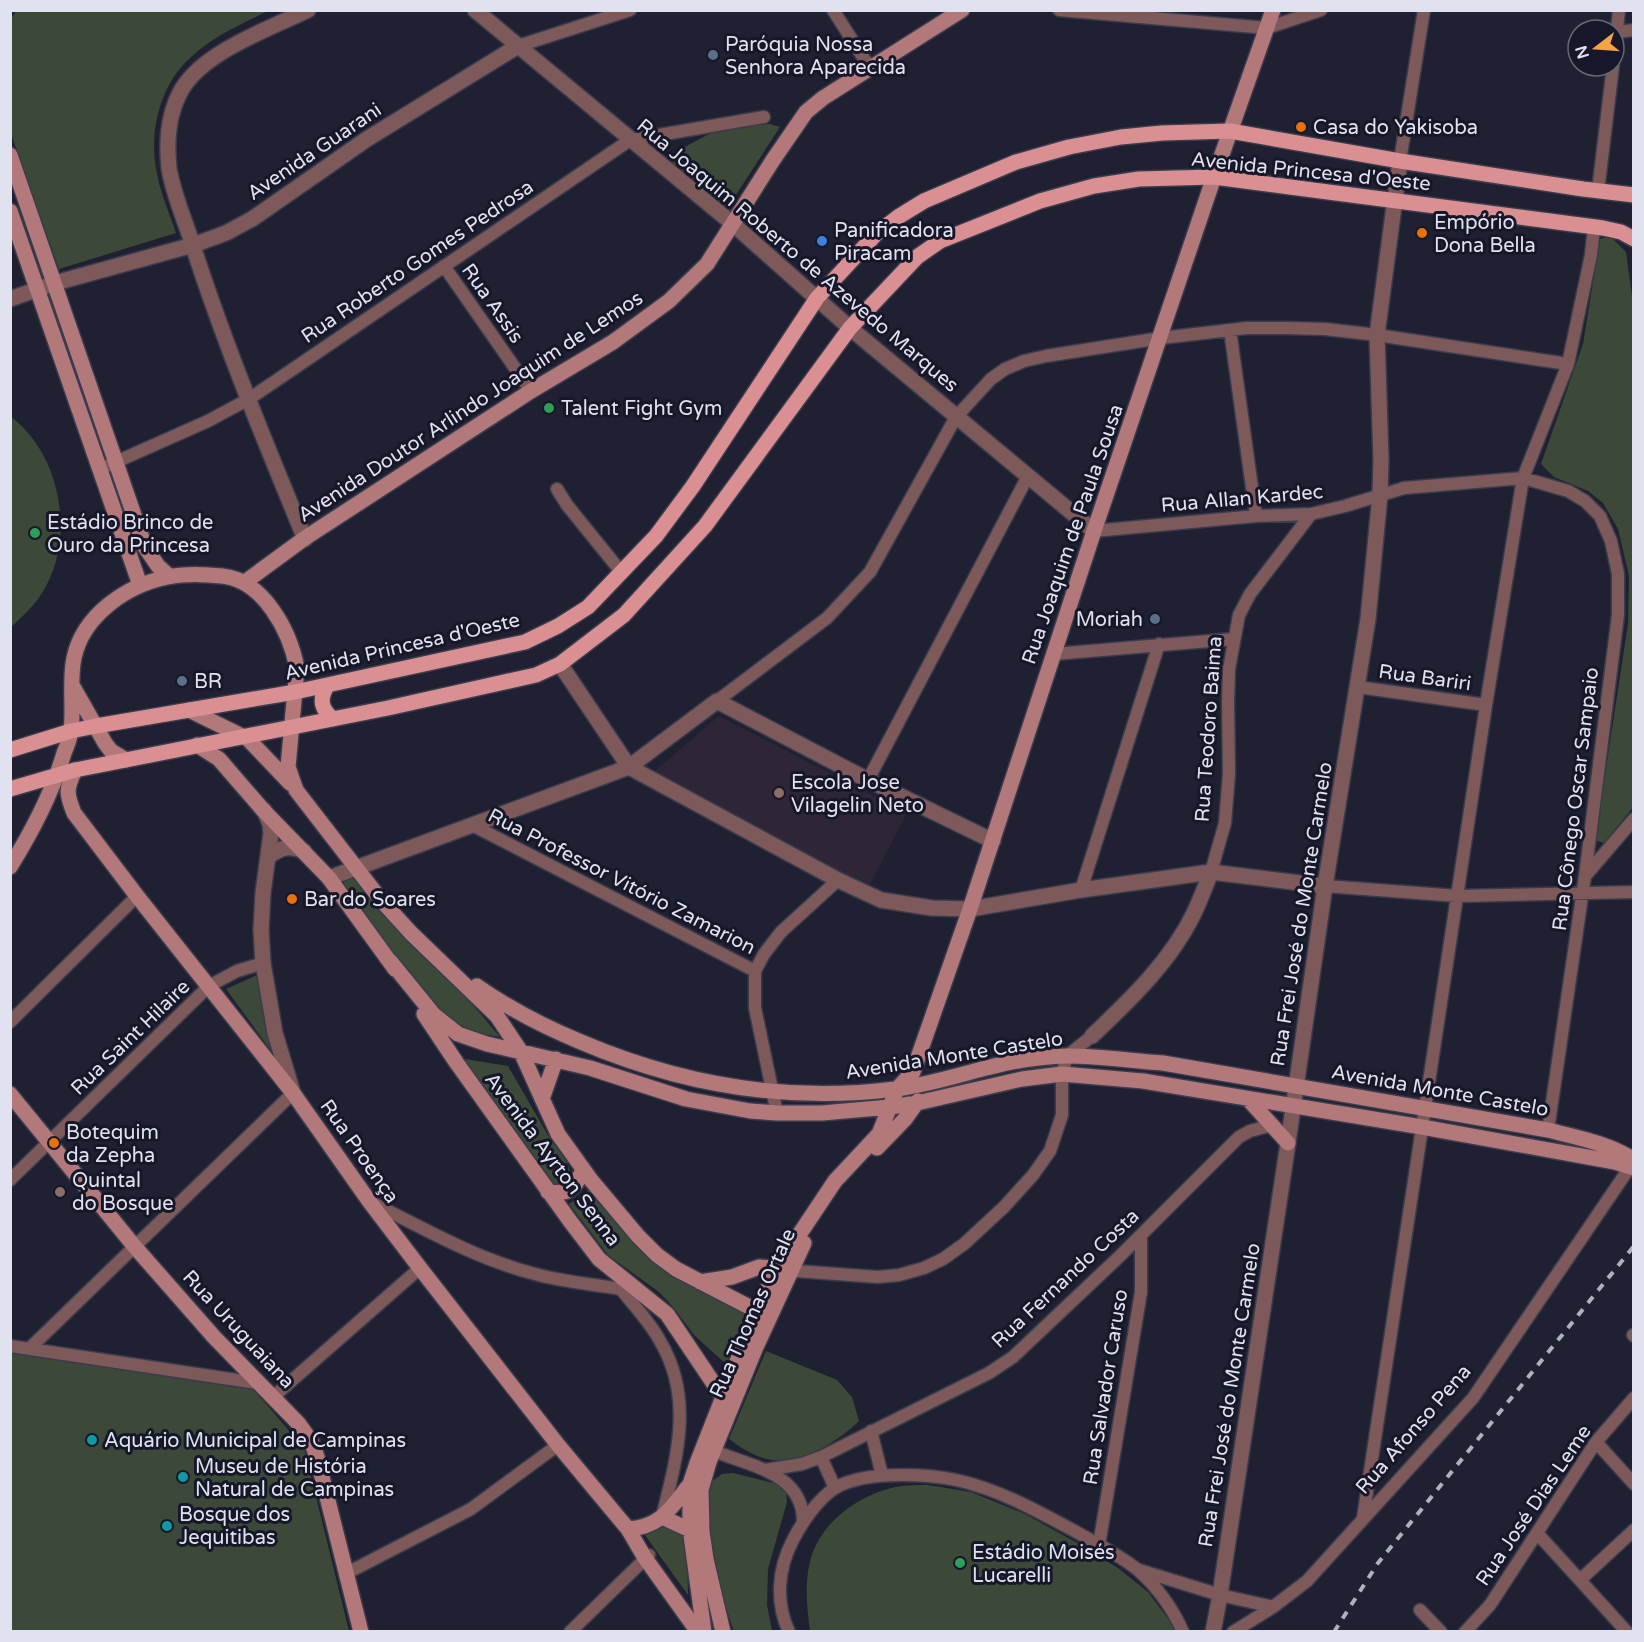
<svg xmlns="http://www.w3.org/2000/svg" width="1644" height="1642" font-family="'Varela Round',sans-serif">
<rect width="100%" height="100%" fill="#1f2133"/>
<!-- education -->
<path fill="#2e2636" d="M 719,716 L 907,813 L 867,890 L 654,772 Z"/>
<!-- green -->
<path fill="#3c4938" d="M 17,10 L 268,11 C 241,24 212,37 190,58 C 161,84 149,130 156,168 C 159,190 169,212 176,233 L 59,269 L 11,134 L 10,20 Z
M 770,124 L 780,127 L 732,201 L 724,205 L 666,157 L 711,133 L 738,126 Z
M 1610,236 L 1626,252 L 1634,311 L 1634,806 L 1604,843 L 1595,840 L 1628,624 L 1629,576 L 1618,529 L 1603,503 L 1588,491 L 1554,477 L 1541,464 L 1583,344 L 1600,239 Z
M 11,417 C 62,455 76,540 42,593 C 34,606 22,617 11,627 Z
M 352,877 L 358,881 L 456,985 L 500,1037 L 474,1032 L 451,1020 L 431,1004 L 344,886 L 344,880 Z
M 257,975 L 272,1052 L 226,989 Z
M 459,1058 L 508,1066 L 549,1137 L 567,1162 L 570,1171 L 567,1181 L 560,1184 L 551,1184 Z
M 589,1190 L 636,1243 L 748,1312 L 726,1364 L 695,1336 L 673,1307 L 659,1292 L 608,1255 L 569,1204 Z
M 766,1351 L 837,1380 L 852,1397 L 859,1421 C 837,1442 799,1467 767,1459 C 753,1456 740,1447 729,1439 Z
M 10,1352 L 254,1390 L 304,1448 L 349,1631 L 11,1631 Z
M 733,1473 L 781,1485 L 786,1491 L 787,1502 L 768,1569 L 767,1605 L 772,1631 L 734,1631 C 719,1590 704,1526 711,1482 L 722,1474 Z
M 928,1485 L 971,1492 L 1025,1514 L 1079,1544 L 1118,1568 L 1148,1592 L 1169,1620 L 1175,1631 L 810,1631 C 807,1608 804,1582 811,1558 C 821,1522 860,1494 896,1487 C 906,1485 918,1485 928,1485 Z
M 674,1526 L 683,1534 L 687,1545 L 688,1595 L 645,1535 L 661,1527 Z"/>
<g fill="none" stroke-linecap="round" stroke-linejoin="round">
<!-- minor casing -->
<g stroke="#3a3c4d" stroke-width="15">
<path id="minor" d="M 833,10 L 870,68
M 1059,10 L 1267,28 L 1321,10
M 1617,32 L 1634,30
M 518,46 L 630,10
M 1614,58 L 1619,10
M 1400,161 L 1424,10
M 1598,191 L 1613,66
M 444,266 L 531,391
M 1230,330 L 1256,516
M 100,469 L 208,421 L 249,399 L 630,140 L 764,117
M 557,489 L 567,505 L 622,573
M 1094,531 L 1256,516 L 1311,514 L 1345,506 L 1404,488 L 1523,478 L 1568,491 L 1585,501 L 1600,516 L 1611,541 L 1618,574 L 1618,615 L 1585,876 L 1548,1130
M 1054,654 L 1233,639
M 1358,687 L 1486,705
M 717,701 L 827,618 L 870,572 L 956,417 L 991,379 L 1005,369 L 1024,361 L 1046,356 L 1161,338 L 1247,328 L 1285,328 L 1325,329 L 1377,335 L 1568,364
M 868,780 L 1028,476
M 472,825 L 755,971
M 1211,872 L 1225,823 L 1229,774 L 1228,702 L 1229,669 L 1239,615 L 1250,594 L 1311,514
M 1586,875 L 1634,819
M 1325,886 L 1458,896 L 1634,892
M 1081,890 L 1159,644
M 10,1022 L 137,896
M 777,1113 L 755,1008 L 755,971 L 764,954 L 781,932 L 838,880
M 10,1180 L 209,986 L 237,971 L 263,963
M 371,1202 C 424,1229 477,1259 535,1274 C 563,1282 592,1284 621,1289 L 627,1283
M 783,1270 L 878,1277 L 899,1275 L 924,1268 L 943,1259 L 964,1244 L 1004,1207 L 1033,1175 L 1050,1151 L 1062,1115 L 1062,1074 L 1067,1056 L 1092,1036
M 621,1289 C 634,1306 650,1322 660,1341 C 694,1398 677,1457 662,1517
M 1633,1335 L 1634,1336
M 10,1346 L 257,1383
M 30,1348 L 293,1093
M 273,1397 L 420,1268
M 871,1431 L 882,1475
M 1596,1442 L 1634,1484
M 711,1443 L 714,1451 C 750,1466 803,1473 803,1521
M 821,1457 L 835,1488
M 765,1470 L 802,1464 L 821,1457 L 989,1373 L 1013,1357 L 1121,1255 L 1239,1137 L 1250,1131 L 1272,1125
M 1363,1518 L 1486,705 L 1523,478 L 1568,364 L 1591,255 L 1594,227
M 1537,1533 L 1627,1632
M 1099,1545 L 1141,1292 L 1141,1235
M 1139,1570 L 1220,1595 L 1273,1607
M 345,1574 L 471,1509 L 558,1445
M 1580,1580 L 1634,1530
M 1420,1610 L 1441,1632
M 570,1632 L 649,1555
M 789,1632 C 775,1602 778,1568 793,1540 C 802,1522 818,1499 835,1488 C 854,1477 880,1475 901,1475 C 920,1475 938,1476 956,1480 C 999,1489 1041,1513 1080,1534 C 1099,1545 1121,1556 1138,1570 C 1157,1587 1173,1609 1183,1632
M 1233,1632 L 1273,1607 L 1307,1581 L 1473,1398 L 1630,1167
M 1465,1632 L 1490,1605 L 1596,1442 L 1634,1398"/>
</g>
<!-- tertiary casing -->
<g stroke="#3a3c4d" stroke-width="18">
<path id="tertiary" d="M 475,10 L 733,224 L 850,328 L 1094,531
M 10,299 L 55,283 L 193,245 L 226,233 L 252,219 L 367,139 L 518,46
M 305,539 C 265,442 225,345 193,246 C 185,220 173,194 169,168 C 166,140 168,113 182,89 C 205,51 269,29 308,10
M 560,664 L 629,767 L 838,880 L 881,900 L 932,908 L 970,909 L 1081,890 L 1211,872 L 1325,886
M 264,810 L 270,824 L 271,833 L 263,893 L 261,930 L 263,963 L 275,1033 L 293,1093
M 268,857 C 281,847 289,845 304,851
M 329,878 L 629,767 L 717,701 L 868,780 L 993,841
M 1092,1036 C 1131,999 1172,960 1195,911 C 1201,898 1206,885 1211,872
M 1213,1632 L 1220,1595 L 1288,1143 L 1325,886 L 1368,619 L 1380,495 L 1381,460 L 1377,335 L 1400,161"/>
</g>
<!-- secondary casing -->
<g stroke="#3a3c4d" stroke-width="18">
<path id="secondary" d="M 10,155 L 145,547 L 158,566 L 169,576
M 10,211 L 140,585
M 245,582 L 305,538 L 531,391 L 613,342 L 669,301 L 707,264 L 773,160 L 806,112 L 823,98 L 962,10
M 72,685 L 105,743 L 111,751 L 126,760
M 189,710 L 248,739 L 290,783
M 197,745 L 219,759 L 263,810 L 329,878 L 395,969
M 75,770 C 66,789 66,793 74,813 L 137,896 L 293,1093 L 369,1201 L 420,1268 L 558,1445 L 628,1529 L 645,1558 L 698,1632
M 10,867 C 33,830 52,794 64,753 C 67,746 70,738 71,731 C 74,707 69,682 74,658 C 83,615 127,585 168,577 C 186,573 204,574 222,576 C 264,580 290,632 297,668 L 288,767 L 296,790 L 381,900 L 411,933 L 497,1016 L 521,1052 L 558,1134 L 591,1180 L 638,1236 L 657,1255 L 676,1269 L 757,1311
M 390,961 L 434,1015 L 458,1034 L 487,1044 L 590,1068 L 686,1099 L 750,1111 L 777,1113 L 822,1113 L 890,1107 L 917,1103 L 1022,1079 L 1062,1074 L 1143,1081 L 1422,1127 L 1615,1162 L 1634,1168
M 477,986 C 509,1009 545,1027 581,1042 C 682,1085 785,1103 895,1089 C 938,1084 980,1067 1023,1060 C 1038,1058 1053,1056 1068,1056 C 1100,1056 1132,1061 1163,1063 L 1548,1130 C 1578,1138 1608,1143 1634,1160
M 424,1014 L 456,1062 L 570,1221 L 599,1259 L 667,1314 L 722,1396
M 10,1094 L 135,1247 L 214,1337 L 298,1423 L 311,1441 L 317,1457 L 361,1632
M 542,1099 L 556,1059
M 1248,1099 L 1288,1143
M 877,1148 L 905,1119 L 918,1101
M 548,1192 C 572,1194 573,1190 583,1170
M 700,1282 L 732,1277 L 759,1267 L 777,1268
M 662,1517 L 690,1530
M 628,1529 C 661,1527 671,1508 690,1484
M 704,1632 L 690,1528 L 690,1484 L 697,1463 L 751,1326 L 777,1268 L 835,1181 L 879,1134 L 897,1089 L 913,1072 L 970,909 L 1094,531 L 1214,177 L 1273,10
M 723,1632 L 706,1559 L 702,1531 L 701,1490 L 709,1462 L 756,1347 L 804,1243"/>
</g>
<!-- primary casing -->
<g stroke="#3a3c4d" stroke-width="18">
<path id="primary" d="M 327,686 C 319,700 321,709 333,719
M 10,750 L 71,731 L 96,726 L 295,692 L 525,642 L 558,626 L 588,607 L 656,536 L 693,486 L 817,298 L 876,234 L 898,217 L 924,201 L 1016,162 L 1069,147 L 1121,137 L 1162,133 L 1230,131 L 1400,161 L 1583,189 L 1634,195
M 10,789 L 75,770 L 388,708 L 536,675 L 560,664 L 624,615 L 705,526 L 850,328 L 917,257 L 940,241 L 1040,201 L 1094,186 L 1139,179 L 1214,177 L 1603,228 L 1621,232 L 1634,239"/>
</g>
<!-- minor -->
<use href="#minor" stroke="#7e595a" stroke-width="12"/>
<!-- tertiary -->
<use href="#tertiary" stroke="#7e595a" stroke-width="15"/>
<!-- secondary -->
<use href="#secondary" stroke="#b2787a" stroke-width="15"/>
<!-- primary -->
<use href="#primary" stroke="#da8f92" stroke-width="15"/>
<!-- rail -->
<path stroke="#afb1bf" stroke-width="4" stroke-dasharray="8 8" stroke-linecap="butt" d="M 1334,1632 L 1378,1563 L 1634,1246"/>
</g>
<!-- markers -->
<g fill="#5c6f8a" stroke="#161729" stroke-width="2">
<circle cx="713" cy="55" r="6"/>
<circle cx="1155" cy="619" r="6"/>
<circle cx="182" cy="681" r="6"/>
</g>
<g fill="#e8710a" stroke="#161729" stroke-width="2">
<circle cx="1301" cy="127" r="6"/>
<circle cx="1422" cy="233" r="6"/>
<circle cx="292" cy="899" r="6"/>
<circle cx="54" cy="1143" r="6"/>
</g>
<circle fill="#3f7fe0" stroke="#161729" stroke-width="2" cx="822" cy="241" r="6"/>
<g fill="#2e9e5b" stroke="#161729" stroke-width="2">
<circle cx="549" cy="408" r="6"/>
<circle cx="35" cy="533" r="6"/>
<circle cx="960" cy="1563" r="6"/>
</g>
<g fill="#8d6e63" stroke="#161729" stroke-width="2">
<circle cx="779" cy="793" r="6"/>
<circle cx="60" cy="1192" r="6"/>
</g>
<g fill="#0f9aa8" stroke="#161729" stroke-width="2">
<circle cx="92" cy="1440" r="6"/>
<circle cx="183" cy="1477" r="6"/>
<circle cx="167" cy="1526" r="6"/>
</g>
<g text-anchor="middle" stroke-width="6" stroke-linejoin="round" paint-order="stroke">
<!-- poi labels -->
<g font-size="20" fill="#e0e2ef" stroke="#161729" text-anchor="start">
<text x="725" y="51">Paróquia Nossa<tspan x="725" dy="23">Senhora Aparecida</tspan></text>
<text x="1313" y="134">Casa do Yakisoba</text>
<text x="1434" y="229">Empório<tspan x="1434" dy="23">Dona Bella</tspan></text>
<text x="834" y="237">Panificadora<tspan x="834" dy="23">Piracam</tspan></text>
<text x="561" y="415">Talent Fight Gym</text>
<text x="47" y="529">Estádio Brinco de<tspan x="47" dy="23">Ouro da Princesa</tspan></text>
<text x="1143" y="626" text-anchor="end">Moriah</text>
<text x="194" y="688">BR</text>
<text x="791" y="789">Escola Jose<tspan x="791" dy="23">Vilagelin Neto</tspan></text>
<text x="304" y="906">Bar do Soares</text>
<text x="66" y="1139">Botequim<tspan x="66" dy="23">da Zepha</tspan></text>
<text x="72" y="1187">Quintal<tspan x="72" dy="23">do Bosque</tspan></text>
<text x="104" y="1447">Aquário Municipal de Campinas</text>
<text x="195" y="1473">Museu de História<tspan x="195" dy="23">Natural de Campinas</tspan></text>
<text x="179" y="1521">Bosque dos<tspan x="179" dy="23">Jequitibas</tspan></text>
<text x="972" y="1559">Estádio Moisés<tspan x="972" dy="23">Lucarelli</tspan></text>
</g>
<!-- street labels -->
<g font-size="20" fill="#e0e2ef" stroke="#161729">
<text transform="translate(314 151) rotate(-34)" y="7">Avenida Guarani</text>
<text transform="translate(1311 171) rotate(6)" y="7">Avenida Princesa d'Oeste</text>
<text transform="translate(798 255) rotate(40)" y="7">Rua Joaquim Roberto de Azevedo Marques</text>
<text transform="translate(417 261) rotate(-34)" y="7">Rua Roberto Gomes Pedrosa</text>
<text transform="translate(493 303) rotate(55)" y="7">Rua Assis</text>
<text transform="translate(470 406) rotate(-33)" y="7">Avenida Doutor Arlindo Joaquim de Lemos</text>
<text transform="translate(1242 498) rotate(-5)" y="7">Rua Allan Kardec</text>
<text transform="translate(1072 534) rotate(-71)" y="7">Rua Joaquim de Paula Sousa</text>
<text transform="translate(402 646) rotate(-13)" y="7">Avenida Princesa d'Oeste</text>
<text transform="translate(1425 677) rotate(8)" y="7">Rua Bariri</text>
<text transform="translate(1208 729) rotate(-86)" y="7">Rua Teodoro Baima</text>
<text transform="translate(1575 799) rotate(-83)" y="7">Rua Cônego Oscar Sampaio</text>
<text transform="translate(622 881) rotate(27)" y="7">Rua Professor Vitório Zamarion</text>
<text transform="translate(1301 914) rotate(-81)" y="7">Rua Frei José do Monte Carmelo</text>
<text transform="translate(130 1037) rotate(-44)" y="7">Rua Saint Hilaire</text>
<text transform="translate(954 1055) rotate(-9)" y="7">Avenida Monte Castelo</text>
<text transform="translate(1440 1090) rotate(10)" y="7">Avenida Monte Castelo</text>
<text transform="translate(360 1151) rotate(55)" y="7">Rua Proença</text>
<text transform="translate(553 1159) rotate(53)" y="7">Avenida Ayrton Senna</text>
<text transform="translate(1065 1278) rotate(-43)" y="7">Rua Fernando Costa</text>
<text transform="translate(752 1313) rotate(-66)" y="7">Rua Thomas Ortale</text>
<text transform="translate(239 1329) rotate(47)" y="7">Rua Uruguaiana</text>
<text transform="translate(1105 1387) rotate(-81)" y="7">Rua Salvador Caruso</text>
<text transform="translate(1229 1395) rotate(-81)" y="7">Rua Frei José do Monte Carmelo</text>
<text transform="translate(1413 1429) rotate(-49)" y="7">Rua Afonso Pena</text>
<text transform="translate(1533 1505) rotate(-56)" y="7">Rua José Dias Leme</text>
</g>
</g>
<!-- border -->
<rect width="1644" height="1642" fill="none" stroke="#e0e2ef" stroke-width="24"/>
<!-- north arrow -->
<g transform="translate(1596 48) rotate(253)"><circle r="28" fill="#161729" stroke="#676878" stroke-width="1.5"/>
<path d="M0-4.5L10 22L0 15L-10 22Z" fill="#f6a247"/>
<text y="-9" font-size="16" font-weight="bold" text-anchor="middle" fill="#e0e2ef">N</text>
</g>
</svg>
